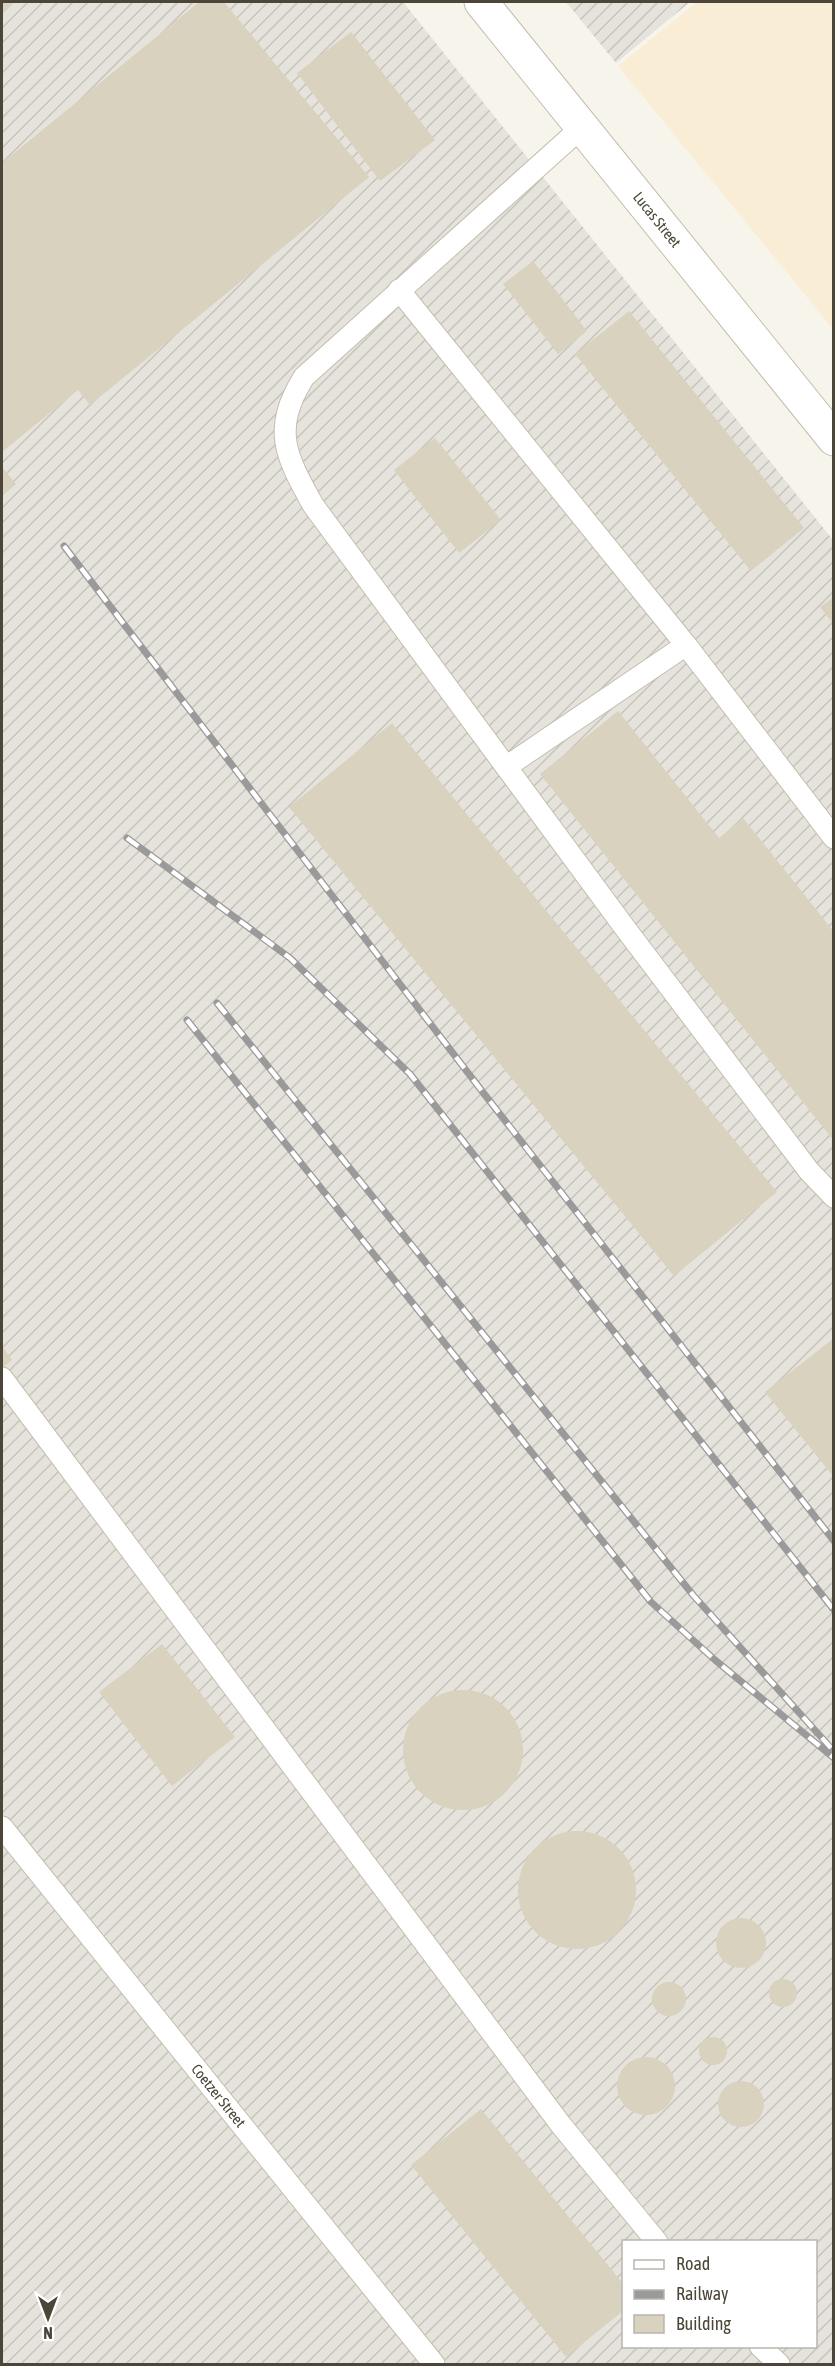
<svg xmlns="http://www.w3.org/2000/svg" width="835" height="2366" font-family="'Asap Condensed',sans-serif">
<defs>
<pattern id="industrial-furrows" width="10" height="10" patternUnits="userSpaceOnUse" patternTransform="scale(1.5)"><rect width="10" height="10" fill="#e6e3dc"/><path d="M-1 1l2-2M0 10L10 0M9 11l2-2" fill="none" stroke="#c7c4be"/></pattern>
</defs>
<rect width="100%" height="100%" fill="#f6f4eb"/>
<!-- commercial -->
<path fill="#f9eed5" d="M 697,2 L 833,2 L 833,329 L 618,66 Z"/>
<!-- industrial -->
<path fill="url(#industrial-furrows)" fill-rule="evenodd" d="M 2,2 L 403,2 L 833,540 L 833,2364 L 2,2364 ZM 624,2242 L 816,2242 L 816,2346 L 624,2346 Z
M 566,2 L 690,2 L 616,63 Z"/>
<!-- building -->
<path fill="#d9d2bf" d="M 2,2 L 14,2 L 2,13 Z
M 199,2 L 224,2 L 369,177 L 90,405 L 78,390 L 2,452 L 2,163 Z
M 351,32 L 435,140 L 380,181 L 297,73 Z
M 533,261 L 587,331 L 558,354 L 503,284 Z
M 629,311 L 804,528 L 751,571 L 575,354 Z
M 435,438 L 501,520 L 459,553 L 394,470 Z
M 2,467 L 16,484 L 2,496 Z
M 834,597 L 834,625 L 820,607 Z
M 618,711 L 719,838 L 743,818 L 834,932 L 834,1141 L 540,774 Z
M 392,723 L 777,1192 L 674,1276 L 289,807 Z
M 834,1338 L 834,1477 L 765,1392 Z
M 2,1346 L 12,1360 L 2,1368 Z
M 162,1644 L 235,1737 L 172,1786 L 99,1692 Z
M403 1750a60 60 0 1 1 120 0a60 60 0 1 1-120 0Z
M518 1890a59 59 0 1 1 118 0a59 59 0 1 1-118 0Z
M716 1943a25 25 0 1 1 50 0a25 25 0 1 1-50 0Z
M769 1993a14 14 0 1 1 28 0a14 14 0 1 1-28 0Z
M652 1999a17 17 0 1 1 34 0a17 17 0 1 1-34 0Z
M699 2051a14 14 0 1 1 28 0a14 14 0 1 1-28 0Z
M617 2086a29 29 0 1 1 58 0a29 29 0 1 1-58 0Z
M718 2104a23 23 0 1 1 46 0a23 23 0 1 1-46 0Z
M 481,2109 L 624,2285 L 624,2310 L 566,2357 L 411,2165 Z"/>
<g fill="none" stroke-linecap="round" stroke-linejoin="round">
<!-- service casing -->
<g stroke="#c3beac" stroke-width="23">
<g id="service">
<path d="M 582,127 L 304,377 C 271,430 286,456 313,505 L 625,928 L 809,1171 L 834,1197"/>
<path d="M 399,290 L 686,645 L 834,838"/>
<path d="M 506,767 L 686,645"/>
<path d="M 2,1378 L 561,2125 L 657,2242"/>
<path id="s1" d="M 2,1827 L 434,2364"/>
<path d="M 760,2346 L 779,2364"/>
</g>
</g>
<!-- minor casing -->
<g stroke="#c3beac" stroke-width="35">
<g id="minor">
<path id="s2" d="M 481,2 L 834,439"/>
</g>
</g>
<!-- service -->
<use href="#service" stroke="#fff" stroke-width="21"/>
<!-- minor -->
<use href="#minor" stroke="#fff" stroke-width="33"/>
<!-- rail casing -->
<g stroke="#9a9a9a" stroke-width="7">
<path id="rail" d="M 64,546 L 485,1095 L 834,1541
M 127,838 L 290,958 L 410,1074 L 834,1610
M 217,1003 L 693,1595 L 831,1748
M 187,1020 L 651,1602 L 715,1660 L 834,1758"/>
</g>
<!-- rail -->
<use href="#rail" stroke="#fff" stroke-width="4.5" stroke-dasharray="14" stroke-linecap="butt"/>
</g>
<g text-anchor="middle" stroke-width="6" stroke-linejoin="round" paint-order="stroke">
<!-- street labels -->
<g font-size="15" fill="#4c4638" stroke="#fff">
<text dy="5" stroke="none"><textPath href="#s2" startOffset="280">Lucas Street</textPath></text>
<text dy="5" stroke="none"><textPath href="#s1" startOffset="345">Coetzer Street</textPath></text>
</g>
</g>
<!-- border -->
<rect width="835" height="2366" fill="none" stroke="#4c4638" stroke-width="6"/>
<!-- legend -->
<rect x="622" y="2240" width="195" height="108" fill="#ffffff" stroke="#b7b5af" stroke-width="1.5"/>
<rect x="634" y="2260" width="30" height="9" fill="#ffffff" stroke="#b7b5af" stroke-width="1.5"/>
<text x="676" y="2270" font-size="18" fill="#4c4638">Road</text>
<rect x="634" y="2290" width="30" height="9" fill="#9a9a9a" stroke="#b7b5af" stroke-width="1.5"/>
<text x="676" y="2300" font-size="18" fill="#4c4638">Railway</text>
<rect x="634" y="2315" width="30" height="18" fill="#d9d2bf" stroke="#b7b5af" stroke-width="1.5"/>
<text x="676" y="2330" font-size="18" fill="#4c4638">Building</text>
<!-- north arrow -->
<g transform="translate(48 2318) rotate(180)" stroke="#ffffff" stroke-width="4.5" paint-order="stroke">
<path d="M0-4.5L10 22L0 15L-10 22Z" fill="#4c4638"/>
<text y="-9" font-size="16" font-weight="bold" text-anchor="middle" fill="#4c4638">N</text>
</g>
</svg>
